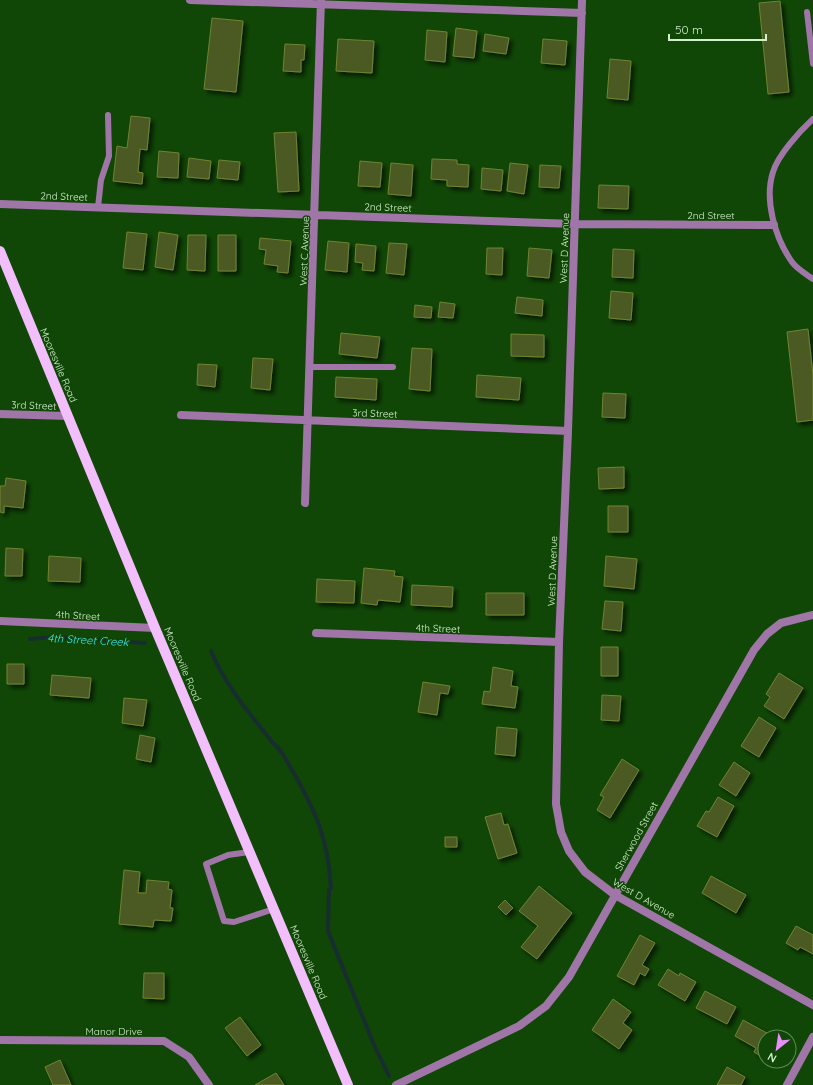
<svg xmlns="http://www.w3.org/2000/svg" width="813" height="1085" font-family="Quicksand,sans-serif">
<defs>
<filter id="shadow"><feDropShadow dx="3.5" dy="3.5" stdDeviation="2" flood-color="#0009"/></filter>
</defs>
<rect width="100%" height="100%" fill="#104706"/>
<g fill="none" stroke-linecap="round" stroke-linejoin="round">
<!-- stream -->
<path stroke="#182d2f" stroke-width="4" d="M 30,639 L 55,637 L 145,643
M 211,651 C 225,685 250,714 273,743 C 281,748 287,762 292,770 C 316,812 328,838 331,888 L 329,890 L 328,931 L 374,1045 L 389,1076"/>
</g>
<!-- building -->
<path fill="#4c5a20" stroke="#708333" filter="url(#shadow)" d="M 780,1 L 789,92 L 768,94 L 759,3 Z
M 212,18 L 243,21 L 236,92 L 204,89 Z
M 456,28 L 477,31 L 474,58 L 453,56 Z
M 427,30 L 447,32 L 445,62 L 425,60 Z
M 485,34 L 509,38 L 506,54 L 483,51 Z
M 338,39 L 374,41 L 372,73 L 336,71 Z
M 543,39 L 567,41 L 565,65 L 541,63 Z
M 285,44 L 305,45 L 304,60 L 301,60 L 301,72 L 283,71 Z
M 610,59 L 631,61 L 628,100 L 607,98 Z
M 131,116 L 150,118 L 147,150 L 140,149 L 138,172 L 143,173 L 142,184 L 113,181 L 117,146 L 127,148 Z
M 296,132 L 299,191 L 278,192 L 274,133 Z
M 159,151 L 179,153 L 178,178 L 157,177 Z
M 189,158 L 211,161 L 209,179 L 187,177 Z
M 432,159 L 457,160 L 457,164 L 469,165 L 468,187 L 447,186 L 447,180 L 431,179 Z
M 219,160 L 240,162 L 238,180 L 217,178 Z
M 360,161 L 382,163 L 380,187 L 358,186 Z
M 391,163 L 413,165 L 411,196 L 388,194 Z
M 510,163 L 528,165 L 524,194 L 507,191 Z
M 540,165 L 561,166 L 559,188 L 539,187 Z
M 482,168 L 503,170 L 501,191 L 481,189 Z
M 599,185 L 629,186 L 628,209 L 598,208 Z
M 127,232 L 147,234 L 143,270 L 123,268 Z
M 159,232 L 178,235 L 173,270 L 155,267 Z
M 188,235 L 206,235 L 205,271 L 187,270 Z
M 218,235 L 236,235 L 236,271 L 218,271 Z
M 260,238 L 291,241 L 288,273 L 277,272 L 278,266 L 264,264 L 266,250 L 259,249 Z
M 328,241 L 349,243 L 347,272 L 325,270 Z
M 389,243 L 407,244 L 404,275 L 386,273 Z
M 356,244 L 376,246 L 374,271 L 362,270 L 363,263 L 355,262 Z
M 487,248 L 503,248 L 502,275 L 486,274 Z
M 529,248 L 552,250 L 549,278 L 527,276 Z
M 613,249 L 634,250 L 633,278 L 612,277 Z
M 611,291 L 633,293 L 631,320 L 609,318 Z
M 517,297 L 543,300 L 542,316 L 515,313 Z
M 440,302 L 455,304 L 453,318 L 438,317 Z
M 415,305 L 432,307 L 431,318 L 414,317 Z
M 808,329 L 813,375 L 813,420 L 797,422 L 787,332 Z
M 341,333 L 380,337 L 377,358 L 339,354 Z
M 511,334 L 544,335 L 544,357 L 511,356 Z
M 412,348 L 432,349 L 430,391 L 409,389 Z
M 253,358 L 273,359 L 270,390 L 251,388 Z
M 198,364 L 217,365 L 215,387 L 197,385 Z
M 477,375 L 521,378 L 519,400 L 476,397 Z
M 336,377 L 377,379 L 376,400 L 335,397 Z
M 603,393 L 626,394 L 625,418 L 602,417 Z
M 624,467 L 624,488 L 599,489 L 598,468 Z
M 6,478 L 26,481 L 23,508 L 4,506 L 4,513 L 0,512 L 0,486 L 5,486 Z
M 608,506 L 628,506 L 628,532 L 608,532 Z
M 6,548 L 23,549 L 22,576 L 5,576 Z
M 49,556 L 81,558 L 80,582 L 48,581 Z
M 606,556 L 637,559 L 634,589 L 604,586 Z
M 364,568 L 395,571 L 394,576 L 403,577 L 400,602 L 378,600 L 377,605 L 361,603 Z
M 317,579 L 355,581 L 354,603 L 316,602 Z
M 412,585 L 453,587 L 452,607 L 411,605 Z
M 486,593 L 524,593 L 524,615 L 486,615 Z
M 605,601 L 623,602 L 621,631 L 602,629 Z
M 601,647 L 618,647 L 618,676 L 601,676 Z
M 7,664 L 24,664 L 24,684 L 7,684 Z
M 493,667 L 513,671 L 511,686 L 518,687 L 515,708 L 482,704 L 484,691 L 490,692 Z
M 779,673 L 803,688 L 784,719 L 764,706 L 770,697 L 766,694 Z
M 52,675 L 91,678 L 89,698 L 50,695 Z
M 423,682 L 450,686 L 448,694 L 440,693 L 437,715 L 418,712 Z
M 602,695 L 621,696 L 619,721 L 601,720 Z
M 124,698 L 147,700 L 143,726 L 122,723 Z
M 759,717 L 776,728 L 759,757 L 741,746 Z
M 497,727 L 517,729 L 515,756 L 495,754 Z
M 140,735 L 155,738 L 151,762 L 136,759 Z
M 622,759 L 639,770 L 610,818 L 597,810 L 604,797 L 600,795 Z
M 734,762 L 750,773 L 736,796 L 719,785 Z
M 718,797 L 734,806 L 717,837 L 697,826 L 706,811 L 709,812 Z
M 501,813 L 504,825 L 508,824 L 517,853 L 498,859 L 485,817 Z
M 445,837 L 457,837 L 457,847 L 445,847 Z
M 124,870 L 140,872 L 138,893 L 146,893 L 147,880 L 169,882 L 168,889 L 172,890 L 170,908 L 173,908 L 171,921 L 154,920 L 153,927 L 119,924 Z
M 711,876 L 746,895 L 736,913 L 702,893 Z
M 539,886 L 572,913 L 537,959 L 521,947 L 538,926 L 519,911 Z
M 505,900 L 513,908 L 506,915 L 498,907 Z
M 796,926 L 813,935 L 813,954 L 800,947 L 798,950 L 786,943 Z
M 640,935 L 655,943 L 642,965 L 649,969 L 645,976 L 640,973 L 634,985 L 617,976 Z
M 668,969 L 679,976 L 680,973 L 696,982 L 685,1001 L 658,985 Z
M 144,973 L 164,973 L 164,999 L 143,998 Z
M 705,991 L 736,1007 L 727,1024 L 696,1008 Z
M 613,999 L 631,1012 L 623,1023 L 632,1030 L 619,1049 L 592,1030 Z
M 240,1017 L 261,1045 L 247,1056 L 225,1028 Z
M 743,1020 L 774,1037 L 765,1037 L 764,1058 L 754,1052 L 756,1048 L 735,1036 Z
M 60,1060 L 71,1085 L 53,1085 L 45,1067 Z
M 727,1067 L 745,1077 L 741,1085 L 717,1085 Z
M 276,1073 L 284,1085 L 255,1085 Z"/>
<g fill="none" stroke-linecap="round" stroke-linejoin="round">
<!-- service -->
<path stroke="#a075a8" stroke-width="6" d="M 807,12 L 813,64
M 813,119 C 800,131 778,155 773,172 C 764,200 775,238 792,262 C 797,269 806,274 813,279
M 98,207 L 101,180 L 109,156 L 108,115
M 310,367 L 393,367
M 249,852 L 228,855 L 206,864 L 224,921 L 234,922 L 274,909"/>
<!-- minor -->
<path stroke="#a075a8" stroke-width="8" d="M 190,0 L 582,13
M 582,0 L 568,431 L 559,642 L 556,804 L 561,832 L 569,851 L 585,872 L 615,895 L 813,1005
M 0,204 L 575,224 L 774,225
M 0,414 L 68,416
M 181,415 L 568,431
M 305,503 L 321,0
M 0,621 L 155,628
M 316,633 L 559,642
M 0,1040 L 164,1041 L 189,1057 L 209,1085
M 396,1085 L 519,1026 L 546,1006 L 569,977 L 754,650 L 767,634 L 781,623 L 813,615
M 787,1085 L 813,1037"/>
<!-- primary -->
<path stroke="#f2befc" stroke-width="10" d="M 0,251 L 155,628 L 348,1085"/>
</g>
<g text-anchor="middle" stroke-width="3" stroke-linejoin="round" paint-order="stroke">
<!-- street labels -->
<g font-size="10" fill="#d2efcd" stroke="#104706">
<text transform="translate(64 196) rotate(2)" y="4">2nd Street</text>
<text transform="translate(388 207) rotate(2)" y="4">2nd Street</text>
<text x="711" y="219">2nd Street</text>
<text transform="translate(564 248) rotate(-88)" y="4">West D Avenue</text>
<text transform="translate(304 251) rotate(-88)" y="4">West C Avenue</text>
<text transform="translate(59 365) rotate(67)" y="4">Mooresville Road</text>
<text transform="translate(34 405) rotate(2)" y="4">3rd Street</text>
<text transform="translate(375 413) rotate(2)" y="4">3rd Street</text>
<text transform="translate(552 571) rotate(-88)" y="4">West D Avenue</text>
<text transform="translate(78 615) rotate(3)" y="4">4th Street</text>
<text transform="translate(438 628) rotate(2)" y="4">4th Street</text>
<text transform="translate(183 664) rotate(67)" y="4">Mooresville Road</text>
<text transform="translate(636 836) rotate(-61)" y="4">Sherwood Street</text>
<text transform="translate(644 898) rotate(30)" y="4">West D Avenue</text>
<text transform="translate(309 962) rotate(67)" y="4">Mooresville Road</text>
<text x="114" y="1035">Manor Drive</text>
</g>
<!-- water labels -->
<g font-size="11" font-style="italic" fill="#3ae8f2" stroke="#104706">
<text transform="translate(88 640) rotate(3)" y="4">4th Street Creek</text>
</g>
</g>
<!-- north arrow -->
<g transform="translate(777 1049) rotate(210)"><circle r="19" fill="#104706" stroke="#5e8a56"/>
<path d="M0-3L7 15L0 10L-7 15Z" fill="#eb8dfc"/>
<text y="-6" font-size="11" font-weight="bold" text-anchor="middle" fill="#d2efcd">N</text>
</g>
<!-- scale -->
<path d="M669 34v6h97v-6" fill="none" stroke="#d2efcd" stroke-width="2"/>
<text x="675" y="34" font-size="12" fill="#d2efcd" stroke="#104706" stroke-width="3" paint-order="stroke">50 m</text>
</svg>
